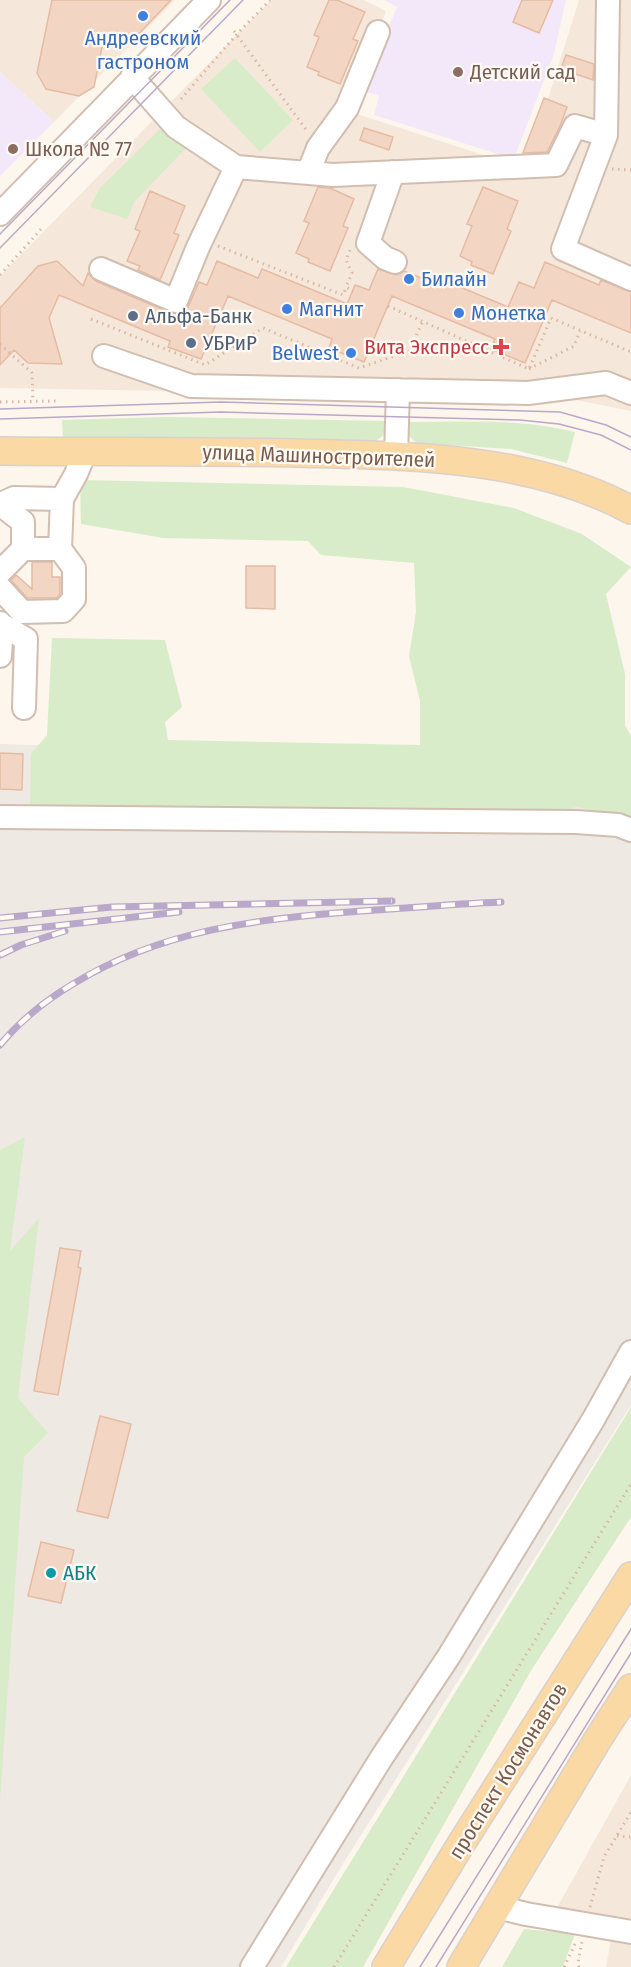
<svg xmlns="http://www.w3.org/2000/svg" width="631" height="1967" font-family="'Fira Sans Condensed',sans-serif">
<rect width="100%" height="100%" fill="#fdf6ec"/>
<!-- residential -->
<path fill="#f5e8da" d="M 0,0 L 175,0 L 54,122 L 0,72 Z
M 271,0 L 364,0 L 386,11 L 348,111 L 526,169 L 579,0 L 631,0 L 631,411 L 566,398 L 0,388 L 0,276 Z
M 631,1775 L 631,1967 L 606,1967 L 611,1939 L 549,1922 Z"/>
<!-- industrial -->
<path fill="#efe9e4" d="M 0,744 L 631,762 L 631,1405 L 336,1875 L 281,1967 L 0,1967 Z"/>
<!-- education -->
<path fill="#f3e8fa" d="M 384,0 L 566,0 L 554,54 L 514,159 L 374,115 L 379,96 L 362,90 L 397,7 Z
M 0,72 L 54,122 L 0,176 Z"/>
<!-- green -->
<path fill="#d8ecc9" d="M 235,58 L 293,120 L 260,152 L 201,89 Z
M 166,123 L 187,147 L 135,201 L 127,219 L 90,207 L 100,188 Z
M 168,417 L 386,421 L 388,428 L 384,435 L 376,441 L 63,440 L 62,420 Z
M 408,422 C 463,422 521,418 575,432 L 567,463 L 511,449 L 416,443 L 407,433 Z
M 80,480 L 403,487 L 514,508 L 582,534 L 631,567 L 606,594 L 625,674 L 625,725 L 631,736 L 631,823 L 578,807 L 520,816 L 30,810 L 31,754 L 47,735 L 52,638 L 165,640 L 182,707 L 165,722 L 168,740 L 420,745 L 420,701 L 409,656 L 416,612 L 414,563 L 321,555 L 308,541 L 163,538 L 81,524 Z
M 25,1137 L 10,1251 L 39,1218 L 18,1398 L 48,1433 L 24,1457 L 0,1801 L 0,1150 Z
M 631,1407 L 631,1517 L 532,1669 L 363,1967 L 286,1967 Z
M 524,1929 L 575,1934 L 563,1967 L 502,1967 Z"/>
<!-- building -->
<path fill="#f3d5c3" stroke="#e6bba3" stroke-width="1.5" d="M 52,0 L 171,0 L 131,42 L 104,37 L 94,87 L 79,96 L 46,89 L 37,73 Z
M 329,0 L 337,0 L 365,12 L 353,39 L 358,41 L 340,84 L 318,75 L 319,72 L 307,67 L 319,37 L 314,35 Z
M 522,0 L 553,0 L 539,33 L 513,22 Z
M 566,55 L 594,64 L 593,80 L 561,69 Z
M 544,98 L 567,107 L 560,126 L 547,152 L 523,153 Z
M 364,128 L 393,137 L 389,150 L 360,140 Z
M 318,187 L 330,188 L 354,199 L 343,226 L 348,228 L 330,271 L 308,262 L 309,259 L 296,253 L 309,223 L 304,221 Z
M 483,187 L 518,201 L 507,229 L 511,231 L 493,274 L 471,265 L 472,262 L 460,256 L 472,226 L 467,224 Z
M 150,191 L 185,206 L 174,233 L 179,235 L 160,280 L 138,270 L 140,266 L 127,261 L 140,231 L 135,229 Z
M 57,261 L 83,286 L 88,273 L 96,281 L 171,313 L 177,314 L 184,312 L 188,307 L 199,282 L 207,285 L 217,261 L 258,278 L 262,269 L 347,304 L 355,285 L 369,290 L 378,269 L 396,275 L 404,271 L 421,278 L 424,272 L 508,307 L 519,282 L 534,288 L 545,262 L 599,285 L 601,280 L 631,292 L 631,333 L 552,300 L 525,363 L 491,349 L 495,339 L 392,296 L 364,362 L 329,348 L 332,339 L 228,296 L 201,359 L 168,347 L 170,341 L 59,295 L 49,318 L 62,364 L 28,363 L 14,350 L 0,365 L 0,308 L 38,266 Z
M 32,562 L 52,562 L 52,577 L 60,577 L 60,594 L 57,598 L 27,598 L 11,580 L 16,575 L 32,589 Z
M 246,566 L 275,566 L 275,609 L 246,608 Z
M 0,753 L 23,754 L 22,790 L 0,789 Z
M 60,1248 L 81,1251 L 78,1267 L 81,1268 L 58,1395 L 34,1391 Z
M 100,1416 L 131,1424 L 108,1518 L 77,1511 Z
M 41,1542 L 74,1550 L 61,1603 L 28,1596 Z"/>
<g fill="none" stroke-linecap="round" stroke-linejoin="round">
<!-- minor casing -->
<g stroke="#d1beb0" stroke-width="26">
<path id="minor" d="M 132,77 L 176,127 L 236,167 L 333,175 L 556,165 L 575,126 L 606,135 L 563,249 L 631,279
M 606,135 L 608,0
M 393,172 L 368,243 L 385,258 L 395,262
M 308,173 L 318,148 L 347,108 L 378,32
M 0,214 L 209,0
M 101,269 L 176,301 L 198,247 L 236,167
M 104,356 L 191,386 L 528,393 L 606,383 L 631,393
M 396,456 L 398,390
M 0,504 L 23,522 L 23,549 L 60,549 L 62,499 L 76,474 L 85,452
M 1,504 L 14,498 L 62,499
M 0,572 L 23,549
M 0,588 L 22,612 L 63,611 L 74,599 L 74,568 L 60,549
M 0,623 L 2,625 L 0,656
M 2,625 L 26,639 L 24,708
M 0,817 L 576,822 L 618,825 L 631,830
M 497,1907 L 526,1914 L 631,1932
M 252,1967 L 382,1757 L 449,1656 L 593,1420 L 631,1352"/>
</g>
<!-- major casing -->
<g stroke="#dad1cd" stroke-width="30">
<path id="major" d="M 0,451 C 98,452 196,451 295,453 C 407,456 529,455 631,510
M 386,1967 L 461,1844 L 631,1576
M 461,1967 L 598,1739 L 631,1688"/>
</g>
<!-- path -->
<path stroke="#d9b8a5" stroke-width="3" stroke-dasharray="1.5 4.5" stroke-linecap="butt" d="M 234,31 L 307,131
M 181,99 L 237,34 L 270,0
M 612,169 L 631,170
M 218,246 L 343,295 L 346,288
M 350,250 L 346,260 L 352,273 L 346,287 L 353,291
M 0,275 L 43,227
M 388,306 L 529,369 L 551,318 L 631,352
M 91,319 L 205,365 L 263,328 L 359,368 L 409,351 L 423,321
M 0,344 L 32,373 L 33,401
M 529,369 L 574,346 L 580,331
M 0,402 L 56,401
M 617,1836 L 631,1837
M 590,1907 L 604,1857 L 631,1812
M 334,1967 L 631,1484
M 564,1967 L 576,1942
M 579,1967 L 578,1963 L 582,1941"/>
<!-- minor -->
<use href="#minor" stroke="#fff" stroke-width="22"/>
<!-- major -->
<use href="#major" stroke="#fbd9a5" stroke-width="27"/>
<!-- tram -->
<path stroke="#b9a8c9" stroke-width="1.5" d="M 0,234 L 230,0
M 0,248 L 243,0
M 0,409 L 221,402 L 560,412 L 606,425 L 631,437
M 0,419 L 221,412 L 520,420 L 559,424 L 601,435 L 631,450
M 420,1967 L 631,1629
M 436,1967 L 631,1653"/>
<!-- rail casing -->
<g stroke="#b9a8c9" stroke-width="7">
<path id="rail" d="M 0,918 L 112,907 L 392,901
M 0,932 L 179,912
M 0,955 L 21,945 L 65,931
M 0,1045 C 20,1021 46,1000 73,984 C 163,929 258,919 361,911 C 408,908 454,904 501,902"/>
</g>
<!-- rail -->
<use href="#rail" stroke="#fffaf3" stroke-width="4.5" stroke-dasharray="14" stroke-linecap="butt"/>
</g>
<!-- markers -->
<g fill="#3f7fe0" stroke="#fffaf3" stroke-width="2">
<circle cx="143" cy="16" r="6"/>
<circle cx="409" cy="279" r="6"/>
<circle cx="287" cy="309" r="6"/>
<circle cx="459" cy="313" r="6"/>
<circle cx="351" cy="353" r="6"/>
</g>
<g fill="#8d6e63" stroke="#fffaf3" stroke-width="2">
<circle cx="458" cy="72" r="6"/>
<circle cx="13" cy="149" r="6"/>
</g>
<g fill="#5c6f8a" stroke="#fffaf3" stroke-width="2">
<circle cx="133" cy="316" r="6"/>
<circle cx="191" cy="343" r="6"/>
</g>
<path fill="#e0444e" stroke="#fffaf3" stroke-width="2" d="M498 338h6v6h6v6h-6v6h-6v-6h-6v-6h6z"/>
<circle fill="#0f9aa8" stroke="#fffaf3" stroke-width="2" cx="51" cy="1573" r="6"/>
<g text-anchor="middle" stroke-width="4.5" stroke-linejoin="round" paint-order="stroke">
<!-- shop labels -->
<g font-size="21" fill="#366cbe" stroke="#fffaf3" text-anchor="start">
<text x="143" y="45" text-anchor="middle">Андреевский<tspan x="143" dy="24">гастроном</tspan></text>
<text x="421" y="286">Билайн</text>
<text x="299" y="316">Магнит</text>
<text x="471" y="320">Монетка</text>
<text x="339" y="360" text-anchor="end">Belwest</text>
</g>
<!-- education labels -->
<g font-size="21" fill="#785e54" stroke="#fffaf3" text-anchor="start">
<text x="470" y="79">Детский сад</text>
<text x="25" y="156">Школа № 77</text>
</g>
<!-- service labels -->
<g font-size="21" fill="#4e5e75" stroke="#fffaf3" text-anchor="start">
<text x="145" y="323">Альфа-Банк</text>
<text x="203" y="350">УБРиР</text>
</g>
<!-- health labels -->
<g font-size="21" fill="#be3a42" stroke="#fffaf3" text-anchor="end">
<text x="489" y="354">Вита Экспресс</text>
</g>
<!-- street labels -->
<g font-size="21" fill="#7a5c4d" stroke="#fffaf3">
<text transform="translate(319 456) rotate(2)" y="7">улица Машиностроителей</text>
<text transform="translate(508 1771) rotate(-58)" y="7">проспект Космонавтов</text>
</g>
<!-- culture labels -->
<g font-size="21" fill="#0d838f" stroke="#fffaf3" text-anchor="start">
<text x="63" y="1580">АБК</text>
</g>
</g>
</svg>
